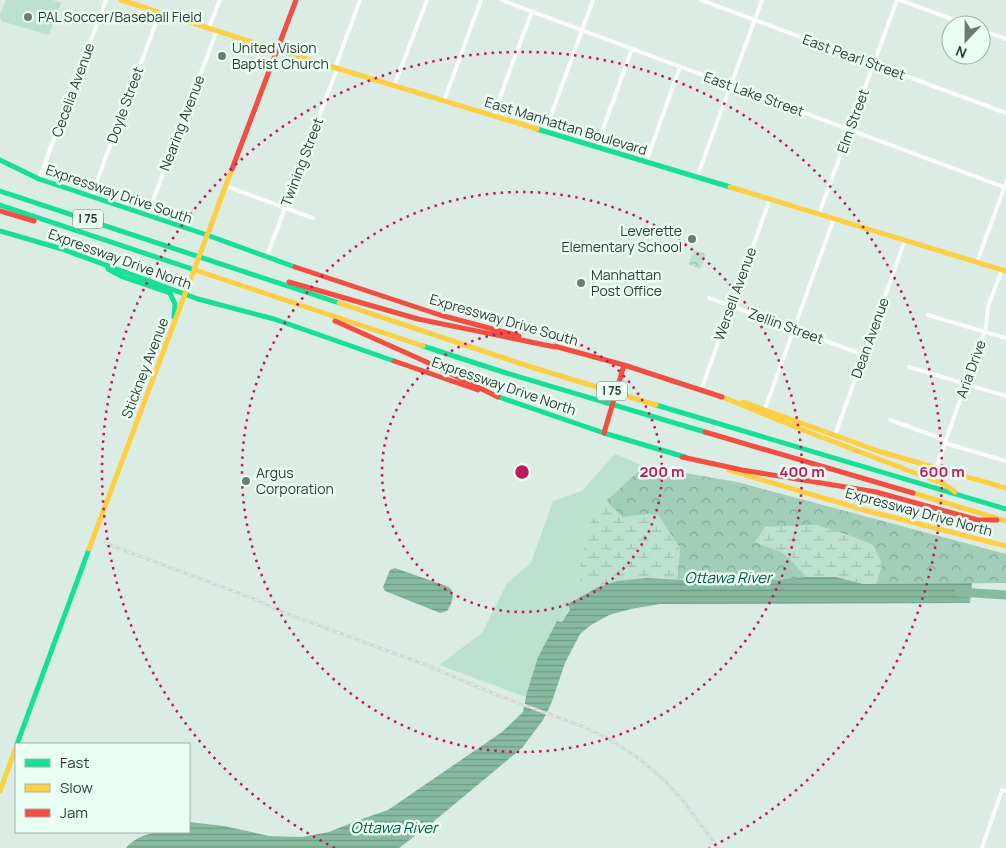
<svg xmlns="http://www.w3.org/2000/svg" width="1006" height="848" font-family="Manrope,sans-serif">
<defs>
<pattern id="forest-crowns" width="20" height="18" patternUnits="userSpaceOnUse" patternTransform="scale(1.25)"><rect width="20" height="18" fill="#a1ceb8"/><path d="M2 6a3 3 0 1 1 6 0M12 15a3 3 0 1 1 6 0" fill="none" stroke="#84a996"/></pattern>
<pattern id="wetland-marsh" width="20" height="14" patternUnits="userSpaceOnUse" patternTransform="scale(1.25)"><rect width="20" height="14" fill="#bde1cf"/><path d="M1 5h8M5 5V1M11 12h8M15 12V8" fill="none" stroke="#a3c2b2"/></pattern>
<pattern id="park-crowns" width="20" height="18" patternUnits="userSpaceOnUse" patternTransform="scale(1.25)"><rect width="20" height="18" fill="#bde1cf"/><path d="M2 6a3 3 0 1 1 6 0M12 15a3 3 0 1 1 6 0" fill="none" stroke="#a3c2b2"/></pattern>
<pattern id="water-rules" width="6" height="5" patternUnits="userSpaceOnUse" patternTransform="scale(1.25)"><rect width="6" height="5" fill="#86baa1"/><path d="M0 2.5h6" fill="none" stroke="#6e9984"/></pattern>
</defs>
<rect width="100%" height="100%" fill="#daece3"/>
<!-- grass -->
<path fill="#bde1cf" d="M 6,0 L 53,0 L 61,3 L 49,35 L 1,21 L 0,15 Z
M 615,454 L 644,466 L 606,501 L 588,526 L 578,580 L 598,587 L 568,604 L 570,610 L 562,622 L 557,621 L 538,657 L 526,697 L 439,665 L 482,633 L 507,583 L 531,563 L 553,501 L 582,491 Z"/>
<!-- forest -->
<path fill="url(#forest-crowns)" d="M 644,466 L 737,482 L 1006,554 L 1006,583 L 876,584 L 882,564 L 873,545 L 850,536 L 816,525 L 765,527 L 756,542 L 784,553 L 807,577 L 742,583 L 677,579 L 680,548 L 622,517 L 606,501 Z"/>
<!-- wetland -->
<path fill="url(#wetland-marsh)" d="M 606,501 L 622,517 L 657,513 L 680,548 L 677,579 L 647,578 L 617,581 L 598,587 L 578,580 L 588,526 Z
M 816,525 L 850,536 L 873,545 L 882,564 L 876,584 L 863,584 L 836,577 L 807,577 L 784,553 L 755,542 L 765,527 Z"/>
<!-- park -->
<path fill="url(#park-crowns)" d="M 694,250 L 706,254 L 700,269 L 688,264 Z"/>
<!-- water -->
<path fill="url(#water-rules)" d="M 395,568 L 449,587 C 456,594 452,604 447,611 L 440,613 L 385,591 L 383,587 L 390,570 Z
M 807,577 L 836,577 L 863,584 L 972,583 L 970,603 L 660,604 L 631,609 L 609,615 L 591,625 L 580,634 L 565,663 L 551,704 L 543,720 L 522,748 L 433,822 L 399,848 L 126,848 C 143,829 166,832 189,832 L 189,822 L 224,826 L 269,836 L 302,837 L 329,832 L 359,820 L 388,810 L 502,732 L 523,712 L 527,692 L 538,657 L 557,621 L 562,622 L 570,610 L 568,604 L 598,587 L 617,581 L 647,578 L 742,583 Z"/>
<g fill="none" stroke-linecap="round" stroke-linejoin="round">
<!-- river -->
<path stroke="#86baa1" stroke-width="9" d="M 959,592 L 1006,595"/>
<!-- street -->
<path stroke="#f9fcfb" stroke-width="4" d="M 501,0 L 1006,188
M 701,0 L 1006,113
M 900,0 L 968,25
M 209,27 L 220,0
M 981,30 L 1006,39
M 335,68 L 360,0
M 394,86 L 427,0
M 444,101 L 481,0
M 493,116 L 532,11
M 545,132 L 593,0
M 596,148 L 632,49
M 646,162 L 680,67
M 697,177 L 762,0
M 39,179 L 106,0
M 226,186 L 313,218
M 91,197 L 160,12
M 819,214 L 897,0
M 147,216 L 217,30
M 267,256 L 337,69
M 977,262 L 1006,183
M 709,298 L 864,355
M 928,315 L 1006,338
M 909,367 L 1006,396
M 701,390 L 770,199
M 765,409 L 834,218
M 890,420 L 946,440
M 835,435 L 905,240
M 945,443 L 1006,461
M 936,468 L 986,327 L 988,306 L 1002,270
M 982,848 L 1002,790 L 1006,791"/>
<!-- fast -->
<path stroke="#16e098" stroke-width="5" d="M 537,129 L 730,187
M 0,160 L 39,179 L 207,235 L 295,267
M 0,191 L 339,303
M 0,205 L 195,270
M 0,231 L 62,249 L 198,299 L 274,319 L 394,361
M 108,269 L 123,277 L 170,293 L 175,304 L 174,317
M 423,346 L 503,372 L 705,432
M 496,396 L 604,433 L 685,457
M 656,405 L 1006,509
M 17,744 L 89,549"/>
<!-- slow -->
<path stroke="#ffcf43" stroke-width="5" d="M 121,0 L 277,50 L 537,129
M 730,187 L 1006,271
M 195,270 L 423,346
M 339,303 L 528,366 L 656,405
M 720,396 L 808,432 L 944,484 L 955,492
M 743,402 L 878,451 L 1006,488
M 729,470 L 864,510 L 1006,546
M 913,493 L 1006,521
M 89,549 L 232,169
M 0,791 L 16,747"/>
<!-- jam -->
<path stroke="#f24e42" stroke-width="5" d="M 232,169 L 296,0
M 0,211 L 34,221
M 295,267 L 440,315 L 519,336
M 289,282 L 418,319 L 555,347
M 335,321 L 431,364 L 498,397
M 554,346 L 624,365 L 722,397
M 394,361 L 478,390
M 705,432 L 913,493
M 604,433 L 624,365
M 682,457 L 742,470 L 876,492 L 978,520 L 997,520"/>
<!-- rail casing -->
<g stroke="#d2d8d5" stroke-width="3">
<path id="rail" d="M 105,543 L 257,600 L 280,611 L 426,665 L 497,695 L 584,727 L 609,739 L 637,757 L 665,781 L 684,802 L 718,848"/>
</g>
<!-- rail -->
<use href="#rail" stroke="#eafef3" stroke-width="1" stroke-dasharray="4" stroke-linecap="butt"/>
</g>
<!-- distance rings -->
<g fill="none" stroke="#c2185b" stroke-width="2.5" stroke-dasharray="2.5 5">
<circle cx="522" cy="472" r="140"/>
<circle cx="522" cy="472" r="280"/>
<path d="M335 848A420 420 0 1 1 709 848"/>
</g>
<!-- markers -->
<g fill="#6c7b73" stroke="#eafef3" stroke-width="2">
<circle cx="28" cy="17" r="5"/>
<circle cx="222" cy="56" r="5"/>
<circle cx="692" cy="239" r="5"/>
<circle cx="581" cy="283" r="5"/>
<circle cx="246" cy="481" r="5"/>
</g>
<g text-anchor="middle" stroke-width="5" stroke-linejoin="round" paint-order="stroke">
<!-- shield labels -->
<g fill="#eafef3" stroke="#68786f" stroke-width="1">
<rect x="73" y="209.5" width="30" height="19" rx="4"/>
<rect x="597" y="381.5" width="30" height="19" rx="4"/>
</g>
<g font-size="12" font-weight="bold" fill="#303e37">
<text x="88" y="223">I 75</text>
<text x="612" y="395">I 75</text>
</g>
<!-- poi labels -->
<g font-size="14" fill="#303e37" stroke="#eafef3" text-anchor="start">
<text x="38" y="22">PAL Soccer/Baseball Field</text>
<text x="232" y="53">United Vision<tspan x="232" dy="16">Baptist Church</tspan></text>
<text x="682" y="236" text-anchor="end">Leverette<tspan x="682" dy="16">Elementary School</tspan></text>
<text x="591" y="280">Manhattan<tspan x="591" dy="16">Post Office</tspan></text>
<text x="256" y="478">Argus<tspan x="256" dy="16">Corporation</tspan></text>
</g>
<!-- street labels -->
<g font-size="14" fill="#303e37" stroke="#eafef3">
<text transform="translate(854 57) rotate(20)" y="5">East Pearl Street</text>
<text transform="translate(73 90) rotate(-70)" y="5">Cecelia Avenue</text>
<text transform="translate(754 94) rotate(20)" y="5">East Lake Street</text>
<text transform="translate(125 105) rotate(-70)" y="5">Doyle Street</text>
<text transform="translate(853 121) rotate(-70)" y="5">Elm Street</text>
<text transform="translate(182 123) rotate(-69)" y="5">Nearing Avenue</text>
<text transform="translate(566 126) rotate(17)" y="5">East Manhattan Boulevard</text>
<text transform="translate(302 162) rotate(-69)" y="5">Twining Street</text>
<text transform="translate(119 194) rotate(19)" y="5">Expressway Drive South</text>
<text transform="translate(120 259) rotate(20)" y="5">Expressway Drive North</text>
<text transform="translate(735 294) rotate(-70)" y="5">Wersell Avenue</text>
<text transform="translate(504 320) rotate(16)" y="5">Expressway Drive South</text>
<text transform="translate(786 326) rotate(20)" y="5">Zellin Street</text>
<text transform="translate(870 338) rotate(-70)" y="5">Dean Avenue</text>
<text transform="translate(145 368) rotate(-69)" y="5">Stickney Avenue</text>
<text transform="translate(971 369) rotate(-70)" y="5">Aria Drive</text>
<text transform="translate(504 386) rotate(19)" y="5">Expressway Drive North</text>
<text transform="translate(919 512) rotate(15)" y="5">Expressway Drive North</text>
</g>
<!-- water labels -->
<g font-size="15" font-style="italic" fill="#005b3e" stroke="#eafef3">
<text x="728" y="583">Ottawa River</text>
<text x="394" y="833">Ottawa River</text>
</g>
</g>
<circle cx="522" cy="472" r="8" fill="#c2185b" stroke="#eafef3" stroke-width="2.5"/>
<g font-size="15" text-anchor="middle" font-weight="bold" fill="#c2185b" stroke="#eafef3" stroke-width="5" stroke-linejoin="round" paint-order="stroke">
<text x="662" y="477">200 m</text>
<text x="802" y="477">400 m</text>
<text x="942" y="477">600 m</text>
</g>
<!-- legend -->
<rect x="15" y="743" width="175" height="90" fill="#eafef3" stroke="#a0b1a8"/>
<rect x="25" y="759" width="25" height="8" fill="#16e098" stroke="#a0b1a8"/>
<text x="60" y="768" font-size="15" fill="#303e37">Fast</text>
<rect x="25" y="784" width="25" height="8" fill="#ffcf43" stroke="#a0b1a8"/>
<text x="60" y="793" font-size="15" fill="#303e37">Slow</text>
<rect x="25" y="809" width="25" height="8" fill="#f24e42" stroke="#a0b1a8"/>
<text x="60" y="818" font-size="15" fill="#303e37">Jam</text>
<!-- north arrow -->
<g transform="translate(966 40) rotate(202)"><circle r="24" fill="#eafef3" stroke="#a0b1a8"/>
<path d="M0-4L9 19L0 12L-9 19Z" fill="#6c7b73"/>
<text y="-8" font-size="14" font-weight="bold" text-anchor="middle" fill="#303e37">N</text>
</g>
</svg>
